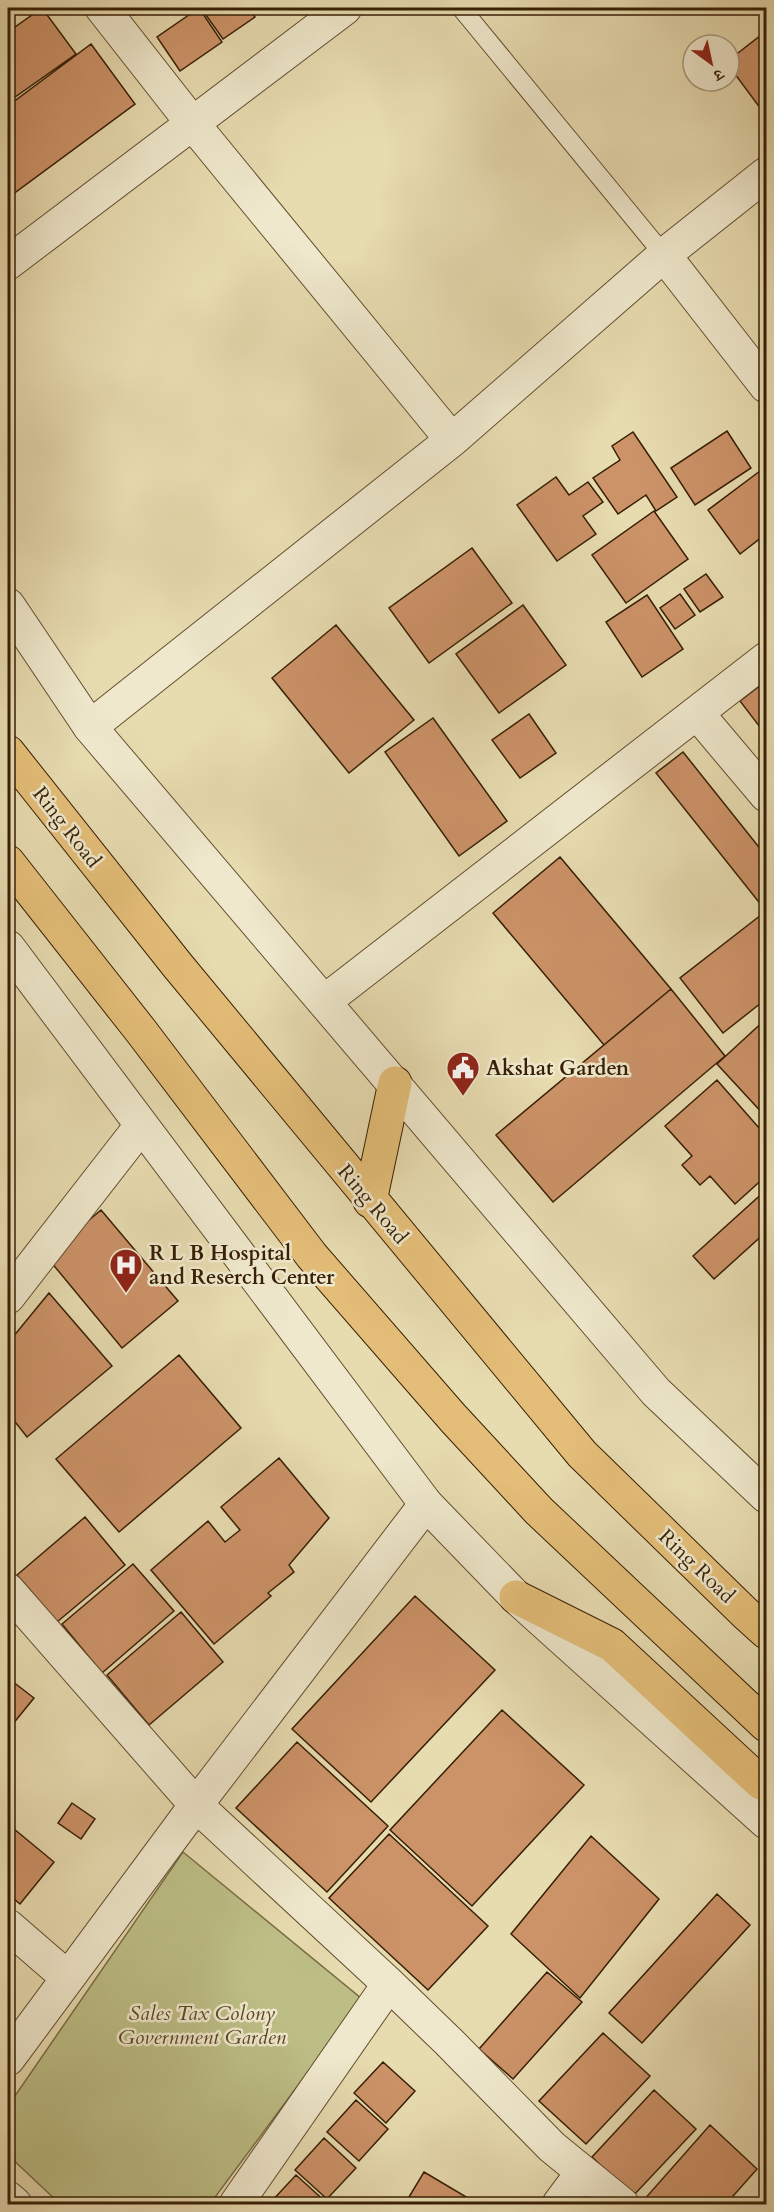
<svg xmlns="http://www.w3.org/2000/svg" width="774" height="2212" font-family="Cardo,'Noto Serif Devanagari',serif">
<rect width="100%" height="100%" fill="#e7dbb0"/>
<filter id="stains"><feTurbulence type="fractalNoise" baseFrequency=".00333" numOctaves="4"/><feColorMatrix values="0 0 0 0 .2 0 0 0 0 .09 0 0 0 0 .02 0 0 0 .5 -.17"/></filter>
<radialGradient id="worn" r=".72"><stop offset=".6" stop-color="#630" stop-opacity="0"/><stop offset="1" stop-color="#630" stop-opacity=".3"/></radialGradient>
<!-- green -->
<path fill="#bdbe86" stroke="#7a6e45" stroke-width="1.5" d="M 183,1852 L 362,1999 L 210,2204 L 60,2204 L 8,2155 L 8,2106 Z"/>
<!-- building -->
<path fill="#cc9268" stroke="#371f04" stroke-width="1.5" d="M 42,8 L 76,54 L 8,102 L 8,32 Z
M 129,8 L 145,8 L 134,15 Z
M 199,8 L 222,42 L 180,71 L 157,37 Z
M 201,8 L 248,8 L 255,17 L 223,39 Z
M 765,32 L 766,33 L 766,116 L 729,66 L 729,60 Z
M 91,44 L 135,104 L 9,197 L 8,195 L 8,106 Z
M 727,431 L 751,468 L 695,505 L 671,468 Z
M 633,432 L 677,497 L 656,511 L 646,495 L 618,514 L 593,478 L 620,460 L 612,446 Z
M 760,471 L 766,480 L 766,534 L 740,554 L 708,510 Z
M 556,477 L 569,495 L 588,482 L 603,502 L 583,516 L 596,534 L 557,561 L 517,505 Z
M 654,511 L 688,559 L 626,603 L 592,555 Z
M 472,548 L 512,603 L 429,663 L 389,608 Z
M 706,574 L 723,597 L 700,612 L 684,589 Z
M 680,594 L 695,615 L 675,629 L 660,608 Z
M 647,595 L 683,649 L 642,677 L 606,622 Z
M 523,605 L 566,665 L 499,713 L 456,654 Z
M 336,625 L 414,720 L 349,773 L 272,678 Z
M 766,681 L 766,735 L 740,701 Z
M 529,714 L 556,753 L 520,778 L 492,740 Z
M 433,718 L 507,821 L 459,856 L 385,752 Z
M 683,752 L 766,856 L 766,911 L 656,773 Z
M 560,857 L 671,989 L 604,1045 L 493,913 Z
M 761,915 L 766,922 L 766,999 L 723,1033 L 680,978 Z
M 671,989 L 725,1056 L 553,1202 L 496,1135 Z
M 766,1019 L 766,1115 L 765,1116 L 717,1064 Z
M 717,1080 L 766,1136 L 766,1176 L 735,1204 L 710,1176 L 700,1185 L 682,1165 L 692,1156 L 665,1126 Z
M 766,1190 L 766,1232 L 714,1279 L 693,1256 Z
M 101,1210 L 178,1301 L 122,1348 L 46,1256 Z
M 49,1293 L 112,1366 L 27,1437 L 8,1413 L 8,1343 Z
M 179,1355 L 241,1428 L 119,1532 L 56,1459 Z
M 279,1458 L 329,1518 L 289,1565 L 294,1572 L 268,1593 L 271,1596 L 214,1644 L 151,1570 L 208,1521 L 225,1542 L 240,1530 L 221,1507 Z
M 85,1517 L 125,1565 L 57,1622 L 17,1575 Z
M 133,1564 L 174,1611 L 102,1673 L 62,1624 Z
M 415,1596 L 495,1670 L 371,1802 L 292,1729 Z
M 181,1612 L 223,1662 L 149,1725 L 107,1675 Z
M 8,1678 L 34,1698 L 8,1730 Z
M 502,1710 L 584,1785 L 472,1906 L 390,1830 Z
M 297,1742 L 388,1826 L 327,1892 L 236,1808 Z
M 72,1803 L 95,1819 L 81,1839 L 58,1823 Z
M 8,1824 L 54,1862 L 20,1904 L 8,1894 Z
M 389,1834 L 488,1926 L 428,1990 L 329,1898 Z
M 591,1836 L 659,1899 L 580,1998 L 511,1934 Z
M 717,1894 L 750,1925 L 642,2043 L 609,2013 Z
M 547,1972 L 582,2002 L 513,2079 L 479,2049 Z
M 603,2033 L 650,2076 L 586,2144 L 539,2101 Z
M 383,2062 L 415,2091 L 386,2123 L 354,2093 Z
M 654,2090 L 696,2129 L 633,2196 L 592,2157 Z
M 356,2100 L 388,2129 L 359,2161 L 327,2132 Z
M 710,2125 L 757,2169 L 726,2204 L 645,2204 L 642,2202 Z
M 324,2138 L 356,2168 L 327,2199 L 295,2170 Z
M 424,2172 L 473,2201 L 471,2204 L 422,2204 L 409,2197 Z
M 296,2175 L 328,2204 L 269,2204 Z"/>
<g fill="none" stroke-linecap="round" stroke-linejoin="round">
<!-- service casing -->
<g stroke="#634e2f" stroke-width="20">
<path id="service" d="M 461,8 L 664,255"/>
</g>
<!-- minor casing -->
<g stroke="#634e2f" stroke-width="35">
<path id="minor" d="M 102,8 L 193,124 L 452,440
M 664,255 L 766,386
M 8,263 L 345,8
M 697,713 L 766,795
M 90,727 L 452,440 L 664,255 L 766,174
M 325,1001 L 766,659
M 8,1297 L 141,1126
M 8,1590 L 196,1805 L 389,1984 L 449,2042 L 552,2147 L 622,2204
M 8,1926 L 68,1978
M 8,2059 L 196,1805 L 426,1504
M 8,2198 L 15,2204
M 236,2204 L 389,1984
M 559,2204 L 582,2173"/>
</g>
<!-- tertiary casing -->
<g stroke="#634e2f" stroke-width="35">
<path id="tertiary" d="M 8,605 L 90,727 L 656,1392 L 766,1496
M 8,947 L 426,1504 L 516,1597 L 766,1822"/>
</g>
<!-- trunk casing -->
<g stroke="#371f04" stroke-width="35">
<path id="trunk" d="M 8,752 L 178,966 L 582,1454 L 745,1613 L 766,1632
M 8,862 L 141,1031 L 312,1256 L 453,1418 L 539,1511 L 766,1725
M 370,1201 L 395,1083
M 516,1597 L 612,1645 L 761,1783 L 766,1784"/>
</g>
<!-- service -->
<use href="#service" stroke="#efe8cc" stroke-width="18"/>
<!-- minor -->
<use href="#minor" stroke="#efe8cc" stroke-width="33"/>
<!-- tertiary -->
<use href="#tertiary" stroke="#efe8cc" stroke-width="33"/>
<!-- trunk -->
<use href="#trunk" stroke="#e4be78" stroke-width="33"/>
</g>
<!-- icons -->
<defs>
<g id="civic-pin" transform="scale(1.725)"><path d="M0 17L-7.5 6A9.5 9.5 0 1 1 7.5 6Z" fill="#8f2418" stroke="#efe8cc"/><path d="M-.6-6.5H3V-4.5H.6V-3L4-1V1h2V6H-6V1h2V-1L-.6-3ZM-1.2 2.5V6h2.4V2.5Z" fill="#fff"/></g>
<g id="hospital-pin" transform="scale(1.725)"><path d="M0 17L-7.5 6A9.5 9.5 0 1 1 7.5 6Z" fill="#8f2418" stroke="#efe8cc"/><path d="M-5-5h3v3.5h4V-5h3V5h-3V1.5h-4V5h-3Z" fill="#fff"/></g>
</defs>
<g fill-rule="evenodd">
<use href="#civic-pin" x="463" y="1068"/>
<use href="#hospital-pin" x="126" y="1265"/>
</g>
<g text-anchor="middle" stroke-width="5" stroke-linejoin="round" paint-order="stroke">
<!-- street labels -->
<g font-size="21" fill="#371f04" stroke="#efe8cc">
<text transform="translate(67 827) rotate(52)" y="7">Ring Road</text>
<text transform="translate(373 1204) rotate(50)" y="7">Ring Road</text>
<text transform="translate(697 1566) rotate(44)" y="7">Ring Road</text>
</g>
<!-- poi labels -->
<g font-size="21" font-weight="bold" fill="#371f04" stroke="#efe8cc" text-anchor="start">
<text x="486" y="1075">Akshat Garden</text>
<text x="149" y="1260">R L B Hospital<tspan x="149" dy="24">and Reserch Center</tspan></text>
</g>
<!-- park labels -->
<g font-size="21" font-style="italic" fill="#584724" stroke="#efe8cc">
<text x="202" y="2020">Sales Tax Colony<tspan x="202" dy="24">Government Garden</tspan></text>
</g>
</g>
<!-- margin -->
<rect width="774" height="2212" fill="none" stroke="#e7dbb0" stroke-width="30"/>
<rect x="9" y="9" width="756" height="2194" fill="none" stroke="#371f04" stroke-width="3"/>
<rect x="15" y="15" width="744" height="2182" fill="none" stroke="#371f04" stroke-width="1.5"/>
<!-- north arrow -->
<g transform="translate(711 63) rotate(147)"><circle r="28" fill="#efe8cc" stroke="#a5987c" stroke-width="1.5"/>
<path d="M0-4.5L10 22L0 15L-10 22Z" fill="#8f2418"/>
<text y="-9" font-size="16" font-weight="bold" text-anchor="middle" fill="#371f04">उ</text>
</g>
<rect width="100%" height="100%" filter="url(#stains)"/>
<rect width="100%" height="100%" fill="url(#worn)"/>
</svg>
